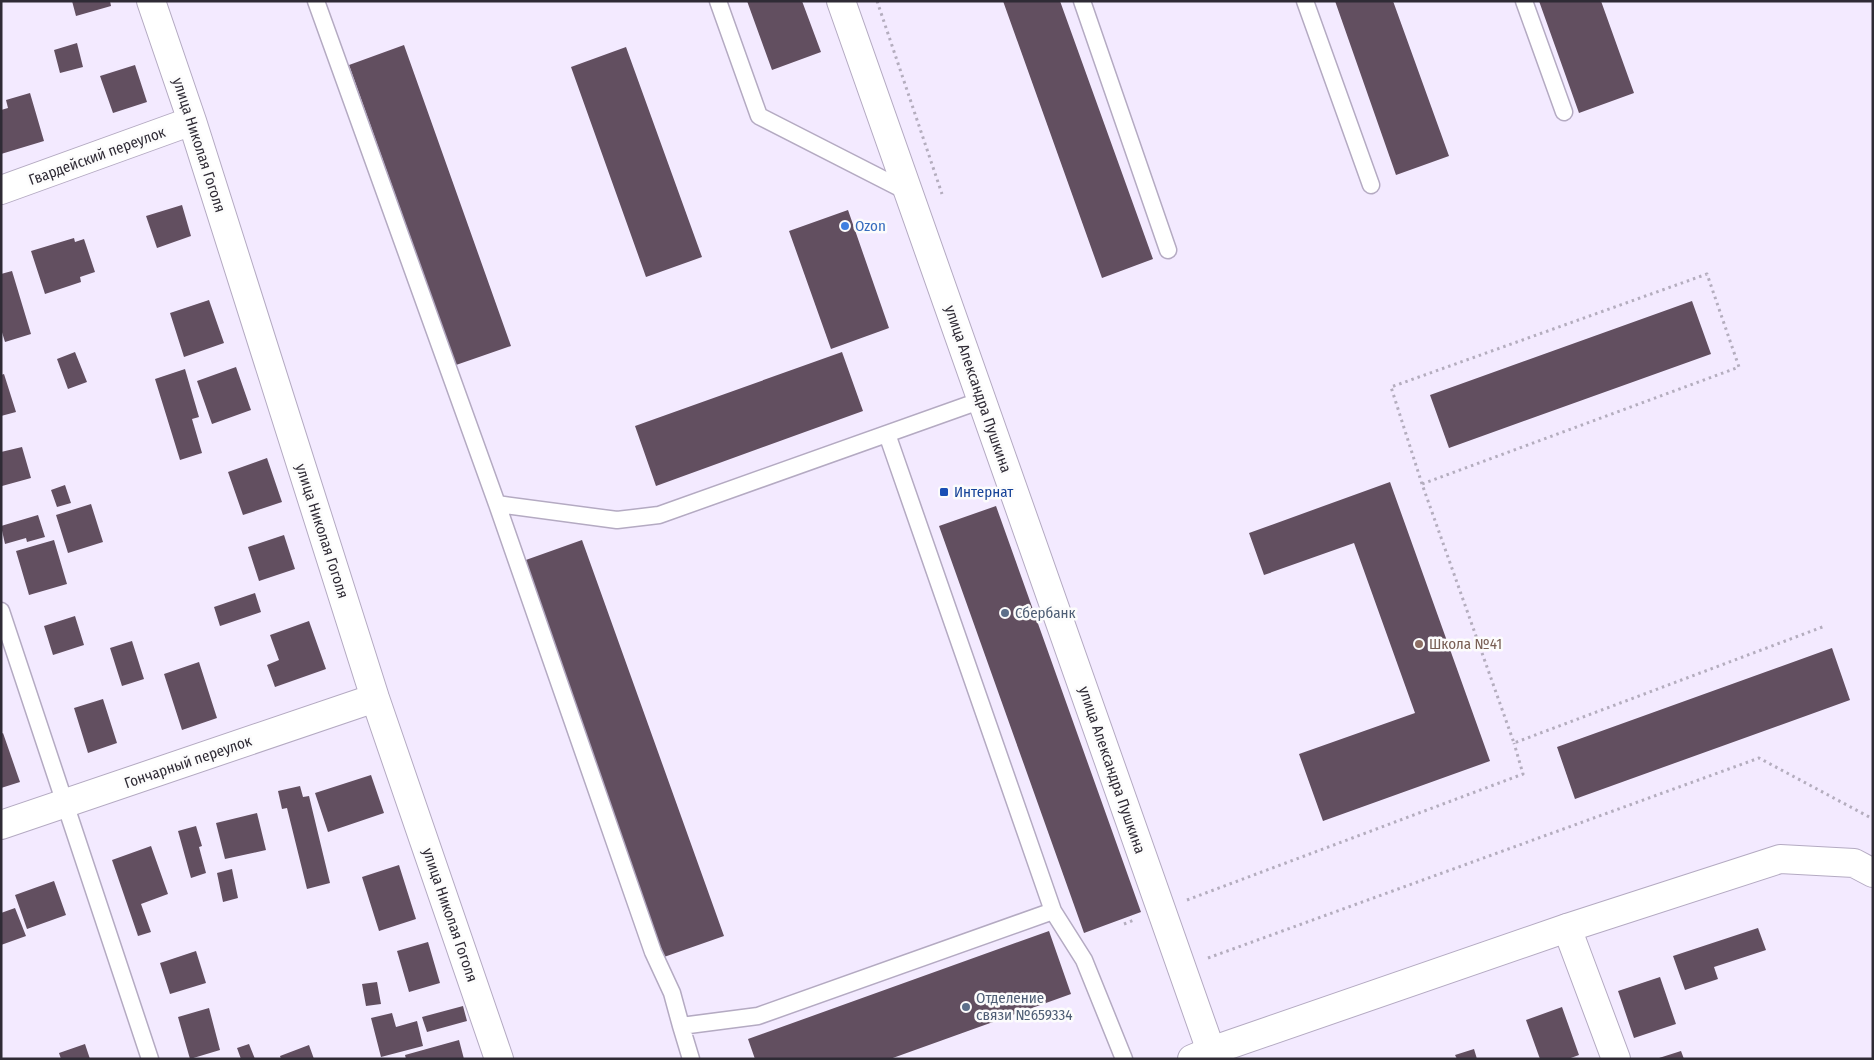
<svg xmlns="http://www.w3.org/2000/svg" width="1874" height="1060" font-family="'Fira Sans Condensed',sans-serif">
<rect width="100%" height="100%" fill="#f3eaff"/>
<!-- building -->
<path fill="#624f60" d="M 72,1 L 110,1 L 111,6 L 76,16 Z
M 747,1 L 802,1 L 821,52 L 772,70 Z
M 1003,1 L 1060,1 L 1153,259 L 1102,278 Z
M 1335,1 L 1393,1 L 1449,156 L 1396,175 Z
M 1539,1 L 1601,1 L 1634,93 L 1579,113 Z
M 77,43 L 83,67 L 60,73 L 54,50 Z
M 404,45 L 511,346 L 456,365 L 349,65 Z
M 626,47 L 702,257 L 646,277 L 571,67 Z
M 135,65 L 147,102 L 113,113 L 100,76 Z
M 30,93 L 44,141 L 1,154 L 1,110 L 8,108 L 6,100 Z
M 182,205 L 191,236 L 157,248 L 146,216 Z
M 848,210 L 889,328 L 831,349 L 789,231 Z
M 74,238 L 75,242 L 84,239 L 95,272 L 80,277 L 81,282 L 45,294 L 31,251 Z
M 12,271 L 31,334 L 5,342 L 1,329 L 1,274 Z
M 209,300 L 224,343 L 184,357 L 170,313 Z
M 1692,301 L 1711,354 L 1449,448 L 1430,395 Z
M 75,352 L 87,382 L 68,389 L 57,359 Z
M 842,352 L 863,411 L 656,486 L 635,426 Z
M 236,367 L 251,410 L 212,424 L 197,381 Z
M 185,369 L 199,417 L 192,419 L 202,453 L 180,460 L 155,379 Z
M 4,374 L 16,412 L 1,416 L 1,375 Z
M 22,447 L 31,478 L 2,486 L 1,452 Z
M 267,458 L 282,502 L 243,515 L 228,472 Z
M 1390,482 L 1490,761 L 1323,821 L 1299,754 L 1415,713 L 1354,543 L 1264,575 L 1249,533 Z
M 65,485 L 71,503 L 57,507 L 51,490 Z
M 91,504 L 103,542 L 68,553 L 56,515 Z
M 996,506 L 1141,912 L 1084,933 L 939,526 Z
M 38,515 L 45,537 L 27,542 L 26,538 L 5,544 L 1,526 Z
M 284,535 L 295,569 L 259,581 L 248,547 Z
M 54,540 L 67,584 L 29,595 L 16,551 Z
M 582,540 L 724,936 L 664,957 L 523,561 Z
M 255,593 L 261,612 L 220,626 L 214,607 Z
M 75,616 L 84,645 L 53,655 L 44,626 Z
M 309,621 L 326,669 L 275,687 L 267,665 L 279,660 L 270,635 Z
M 132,641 L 144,679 L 122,686 L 110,648 Z
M 1832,648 L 1850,700 L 1575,799 L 1557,747 Z
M 199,662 L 217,718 L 182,730 L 164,674 Z
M 103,699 L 117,743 L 88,753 L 74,708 Z
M 3,733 L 20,782 L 1,788 L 1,734 Z
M 371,775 L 384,813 L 328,832 L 315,793 Z
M 300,786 L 303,797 L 309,796 L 330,883 L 307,889 L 287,808 L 282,809 L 278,791 Z
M 257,813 L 266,850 L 225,859 L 216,823 Z
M 196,826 L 202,846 L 199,847 L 206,873 L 191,878 L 178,831 Z
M 151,846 L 168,894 L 141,904 L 151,932 L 138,936 L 112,860 Z
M 399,865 L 416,919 L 379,931 L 362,877 Z
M 232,869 L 238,898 L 223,902 L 217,873 Z
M 54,881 L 66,915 L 27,929 L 15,895 Z
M 15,908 L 26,936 L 1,945 L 1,913 Z
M 1758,928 L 1766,950 L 1714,967 L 1718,979 L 1685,990 L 1673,956 Z
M 1049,931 L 1071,994 L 890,1059 L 755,1059 L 748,1039 Z
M 428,942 L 440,983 L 409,992 L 397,951 Z
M 196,951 L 206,983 L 170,994 L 160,963 Z
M 1660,977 L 1676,1024 L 1634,1038 L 1618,991 Z
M 377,982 L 381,1004 L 366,1006 L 362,984 Z
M 463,1006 L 467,1021 L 427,1032 L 422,1017 Z
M 1562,1007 L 1579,1055 L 1568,1059 L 1540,1059 L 1526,1020 Z
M 209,1008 L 220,1050 L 190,1059 L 178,1017 Z
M 392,1013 L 396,1027 L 417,1021 L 423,1046 L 381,1057 L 371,1018 Z
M 459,1040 L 464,1059 L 406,1059 L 405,1055 Z
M 85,1044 L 90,1059 L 61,1059 L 59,1053 Z
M 249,1044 L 255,1059 L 241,1059 L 237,1048 Z
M 309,1045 L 314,1059 L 281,1059 L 280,1056 Z
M 1474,1049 L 1477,1059 L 1457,1059 L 1455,1055 Z
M 1681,1051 L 1684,1059 L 1659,1059 L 1659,1058 Z"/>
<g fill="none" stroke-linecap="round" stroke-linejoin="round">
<!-- lane casing -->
<g stroke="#b4aac2" stroke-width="19">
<path id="lane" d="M 316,1 L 497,504
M 718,1 L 759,116 L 908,192
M 1082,1 L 1168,250
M 1305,1 L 1371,185
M 1524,1 L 1564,112
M 982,400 L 659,515 L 617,520 L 497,504 L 653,952 L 672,993 L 681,1026 L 758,1016 L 1053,911 L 1084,960 L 1124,1059
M 887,434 L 1053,911
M 1,611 L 150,1059
M 681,1026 L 691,1059"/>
</g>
<!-- street casing -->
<g stroke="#b4aac2" stroke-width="30">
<path id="street" d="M 151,1 L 192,121 L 375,698 L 499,1059
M 1,190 L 192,121
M 1,825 L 375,698
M 1567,928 L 1616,1059
M 1192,1059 L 1211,1051 L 1214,1059"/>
</g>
<!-- secondary casing -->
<g stroke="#b4aac2" stroke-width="30">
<path id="secondary" d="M 841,1 L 1211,1051 L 1567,928 L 1780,859 L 1854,863 L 1873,873"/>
</g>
<!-- path -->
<path stroke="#b4adbe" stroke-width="3" stroke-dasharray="2.5 4" stroke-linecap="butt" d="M 877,1 L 942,194
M 1422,484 L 1391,387 L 1707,274 L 1739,367 L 1422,484 L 1514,743 L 1825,626
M 1187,900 L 1523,774 L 1514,743
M 1124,924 L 1134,920
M 1208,958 L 1759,758 L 1873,819"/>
<!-- lane -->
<use href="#lane" stroke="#fff" stroke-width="16"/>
<!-- street -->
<use href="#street" stroke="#fff" stroke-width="28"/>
<!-- secondary -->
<use href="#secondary" stroke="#fff" stroke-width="28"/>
</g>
<!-- markers -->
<circle fill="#3f7fe0" stroke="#fcfcfc" stroke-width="2" cx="845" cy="226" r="5"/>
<rect fill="#1a4fb4" stroke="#fcfcfc" stroke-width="2" x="939" y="487" width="10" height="10" rx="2.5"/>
<g fill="#5c6f8a" stroke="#fcfcfc" stroke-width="2">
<circle cx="1005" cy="613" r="5"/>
<circle cx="966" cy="1007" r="5"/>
</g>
<circle fill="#8d6e63" stroke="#fcfcfc" stroke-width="2" cx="1419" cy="644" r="5"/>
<g text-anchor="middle" stroke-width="5" stroke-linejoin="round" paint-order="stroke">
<!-- street labels -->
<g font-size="15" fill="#2f2b35" stroke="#fcfcfc">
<text transform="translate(199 145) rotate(72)" y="5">улица Николая Гоголя</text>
<text transform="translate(97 156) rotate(-20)" y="5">Гвардейский переулок</text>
<text transform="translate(978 389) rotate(71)" y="5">улица Александра Пушкина</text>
<text transform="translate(322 531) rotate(72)" y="5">улица Николая Гоголя</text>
<text transform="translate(188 762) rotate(-19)" y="5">Гончарный переулок</text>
<text transform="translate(1112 770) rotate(71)" y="5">улица Александра Пушкина</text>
<text transform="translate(450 915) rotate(71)" y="5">улица Николая Гоголя</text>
</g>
<!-- shop labels -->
<g font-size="15" fill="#366cbe" stroke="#fcfcfc" text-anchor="start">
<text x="855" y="231">Ozon</text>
</g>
<!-- transit labels -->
<g font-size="15" fill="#164399" stroke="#fcfcfc" text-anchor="start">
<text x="954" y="497">Интернат</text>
</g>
<!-- service labels -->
<g font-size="15" fill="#4e5e75" stroke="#fcfcfc" text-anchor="start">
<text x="1015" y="618">Сбербанк</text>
<text x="976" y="1003">Отделение<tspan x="976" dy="17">связи №659334</tspan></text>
</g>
<!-- education labels -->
<g font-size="15" fill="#785e54" stroke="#fcfcfc" text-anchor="start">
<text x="1429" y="649">Школа №41</text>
</g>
</g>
<!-- border -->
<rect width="1874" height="1060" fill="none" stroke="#2f2b35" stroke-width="5"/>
</svg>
